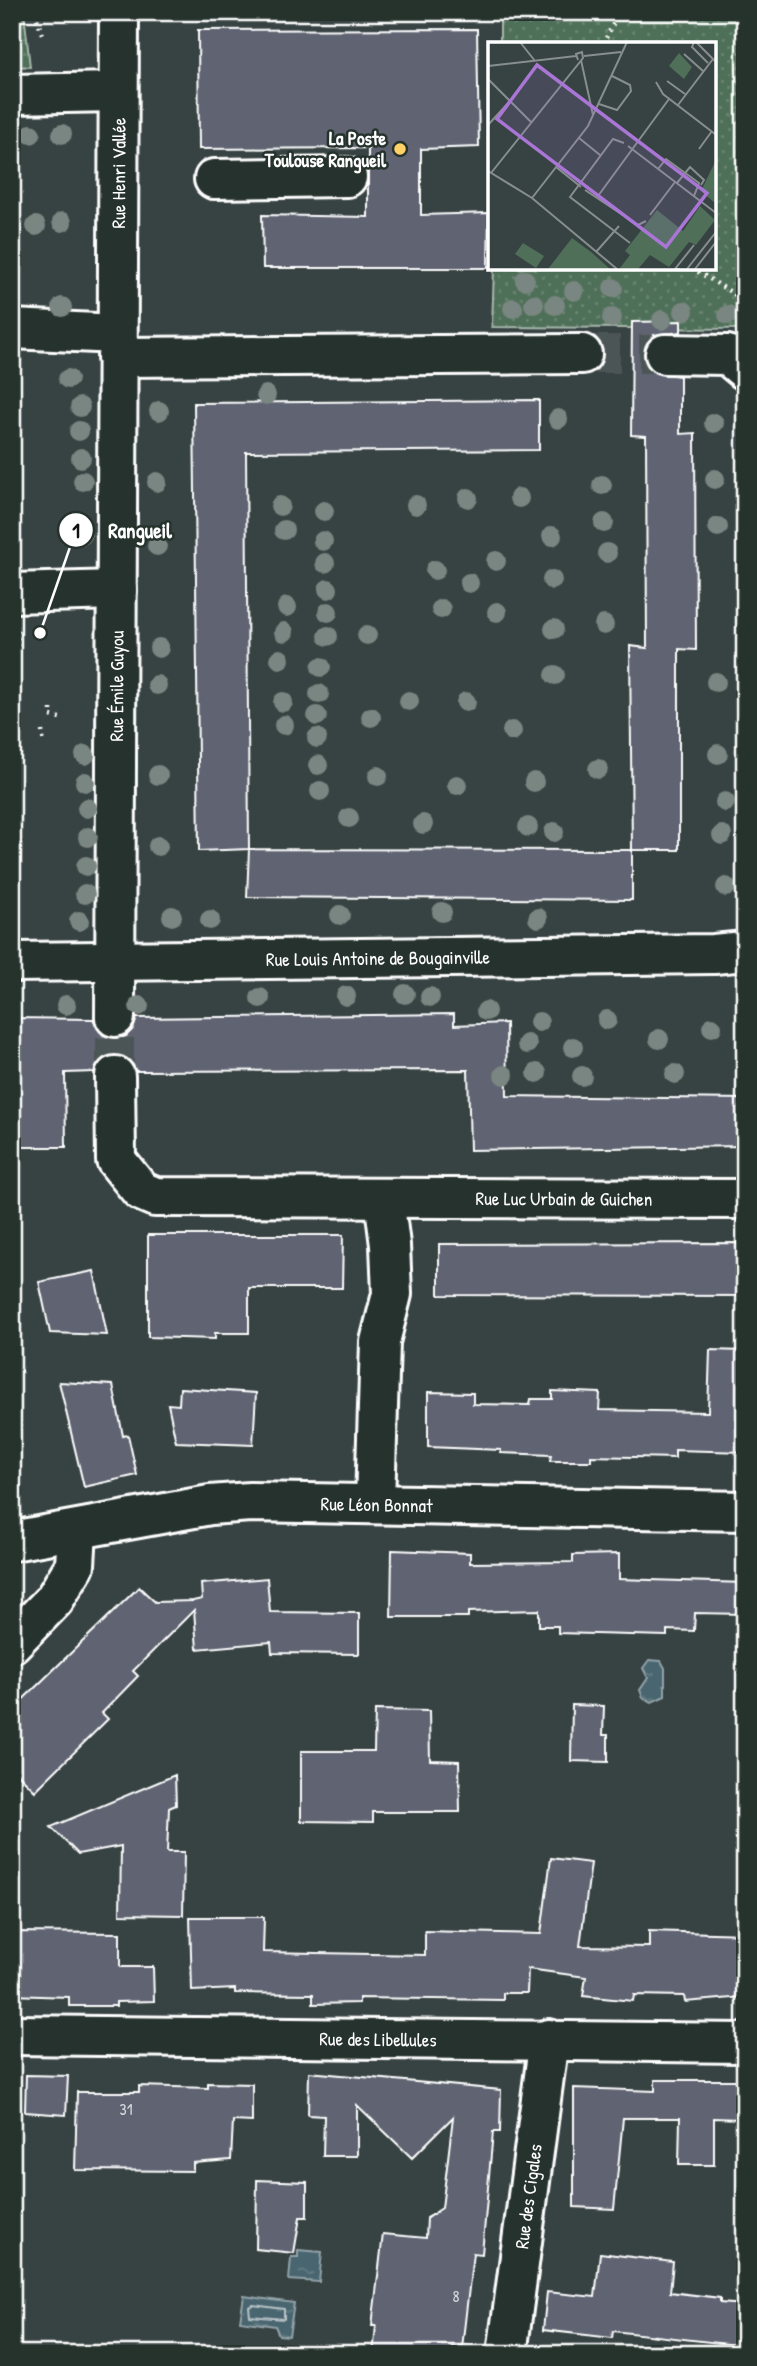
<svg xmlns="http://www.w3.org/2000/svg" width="757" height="2366" font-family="'Patrick Hand',sans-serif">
<defs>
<pattern id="green-dots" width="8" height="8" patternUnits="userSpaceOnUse" patternTransform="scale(1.75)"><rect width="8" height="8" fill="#4f6f59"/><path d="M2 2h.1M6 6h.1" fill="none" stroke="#698572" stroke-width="1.8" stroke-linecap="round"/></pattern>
<pattern id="water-ripples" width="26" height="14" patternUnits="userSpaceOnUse" patternTransform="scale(1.75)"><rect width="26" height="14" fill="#4a6670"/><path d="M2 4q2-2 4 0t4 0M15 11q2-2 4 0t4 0" fill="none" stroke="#657d85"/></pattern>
</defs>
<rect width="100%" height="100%" fill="#374242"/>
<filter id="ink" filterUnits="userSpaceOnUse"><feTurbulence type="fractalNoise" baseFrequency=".0143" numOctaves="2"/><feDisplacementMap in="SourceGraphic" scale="14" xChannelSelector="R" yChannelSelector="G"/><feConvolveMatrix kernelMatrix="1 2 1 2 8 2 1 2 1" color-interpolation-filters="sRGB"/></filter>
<g filter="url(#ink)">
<!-- green -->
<path fill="url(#green-dots)" stroke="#a7b7ac" stroke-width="2" d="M 12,12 L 24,12 L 30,67 L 12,66 Z
M 500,12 L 745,12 L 745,329 L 492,327 L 494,268 L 713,268 L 713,44 L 500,44 Z"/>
<!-- water -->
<path fill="url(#water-ripples)" stroke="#92a3a9" stroke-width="2" d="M 649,1660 L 661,1661 L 665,1668 L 665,1696 L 652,1702 L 643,1698 L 640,1690 L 648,1678 L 643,1668 Z
M 298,2250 L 322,2252 L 319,2282 L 289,2280 L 291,2257 L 298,2257 Z
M 244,2296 L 294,2303 L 289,2336 L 279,2335 L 275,2326 L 240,2321 Z"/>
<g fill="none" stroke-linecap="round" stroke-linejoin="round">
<!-- shore -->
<path stroke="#b7c2c6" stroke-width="2" d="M 253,2305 L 284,2309 L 284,2319 L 250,2316 L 249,2307 Z"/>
</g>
<!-- building -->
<path fill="#5f6472" stroke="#fff" stroke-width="2" d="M 477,29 L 479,147 L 421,149 L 421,215 L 489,213 L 488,268 L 263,268 L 262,215 L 368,217 L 368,148 L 199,149 L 198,30 Z
M 681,321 L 681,332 L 654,335 L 646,343 L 643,354 L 646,364 L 653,372 L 680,376 L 680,434 L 695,433 L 696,650 L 679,649 L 679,850 L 632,850 L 630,646 L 647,648 L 646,436 L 631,435 L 632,322 Z
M 539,400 L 539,450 L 246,452 L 249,849 L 199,851 L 194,403 Z
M 249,849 L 632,850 L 632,900 L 247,897 Z
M 454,1014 L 454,1025 L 506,1023 L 507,1096 L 745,1099 L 745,1146 L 470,1150 L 468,1070 L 136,1071 L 126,1057 L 115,1054 L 103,1058 L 94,1072 L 65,1073 L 66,1147 L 12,1147 L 12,1018 L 93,1019 L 103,1035 L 116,1039 L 126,1036 L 133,1029 L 137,1018 Z
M 148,1235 L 343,1235 L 342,1288 L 249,1288 L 249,1333 L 215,1333 L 215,1339 L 148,1337 Z
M 745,1243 L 745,1296 L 439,1295 L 439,1244 Z
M 94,1271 L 107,1335 L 50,1333 L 39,1282 Z
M 710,1350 L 745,1351 L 745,1452 L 675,1450 L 675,1458 L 591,1456 L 591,1461 L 550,1461 L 551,1455 L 501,1453 L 501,1450 L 428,1447 L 428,1392 L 473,1393 L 473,1404 L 530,1405 L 531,1399 L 552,1399 L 552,1391 L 600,1393 L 599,1410 L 708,1412 Z
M 59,1382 L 113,1385 L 123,1436 L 128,1435 L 137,1475 L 84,1487 Z
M 180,1388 L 256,1393 L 253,1445 L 176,1442 L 168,1404 L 179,1405 Z
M 392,1550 L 470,1553 L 470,1563 L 573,1562 L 573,1555 L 619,1554 L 619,1579 L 745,1583 L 745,1614 L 695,1613 L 694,1631 L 667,1630 L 667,1636 L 558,1633 L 558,1626 L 539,1626 L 539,1610 L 468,1612 L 468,1617 L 391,1617 Z
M 267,1578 L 270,1612 L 359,1613 L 359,1654 L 272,1653 L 271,1642 L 197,1649 L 194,1610 L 133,1671 L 138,1676 L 102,1713 L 108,1719 L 35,1791 L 12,1768 L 12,1710 L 139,1587 L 155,1602 L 193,1601 L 202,1599 L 201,1584 Z
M 572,1705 L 604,1706 L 603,1735 L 608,1735 L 608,1762 L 571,1761 Z
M 375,1710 L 429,1711 L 430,1760 L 459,1761 L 460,1812 L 373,1812 L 373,1822 L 301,1821 L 301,1751 L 374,1751 Z
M 175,1775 L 176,1805 L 169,1808 L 167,1852 L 184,1852 L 183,1915 L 120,1914 L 121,1846 L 78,1854 L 51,1827 Z
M 551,1858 L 591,1863 L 580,1946 L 649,1947 L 649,1931 L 745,1934 L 744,1997 L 685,2002 L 684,1996 L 634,1995 L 633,2001 L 583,1996 L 586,1977 L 528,1969 L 527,1993 L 503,1993 L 503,2000 L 359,1998 L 359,2003 L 313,2004 L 313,1994 L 235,1993 L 235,1989 L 192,1991 L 190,1917 L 264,1917 L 263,1952 L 425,1955 L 425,1931 L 541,1934 Z
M 12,1932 L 120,1933 L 120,1967 L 153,1967 L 154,2001 L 116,2002 L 116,2006 L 69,2006 L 69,1997 L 12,1995 Z
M 309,2072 L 501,2090 L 500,2132 L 493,2132 L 482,2254 L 473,2253 L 462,2348 L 452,2347 L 451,2354 L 373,2354 L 376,2326 L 372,2326 L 383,2234 L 426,2238 L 427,2218 L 442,2208 L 453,2117 L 412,2158 L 357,2105 L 357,2156 L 323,2156 L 324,2116 L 308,2115 Z
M 26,2075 L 68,2076 L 66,2115 L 25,2112 Z
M 655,2080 L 740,2080 L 740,2119 L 714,2118 L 714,2165 L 679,2165 L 680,2118 L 623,2118 L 614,2209 L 574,2207 L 574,2088 L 655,2091 Z
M 208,2083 L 252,2084 L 252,2122 L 233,2121 L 231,2160 L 193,2163 L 193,2171 L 75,2170 L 77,2092 L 139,2092 L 139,2086 L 208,2088 Z
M 257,2180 L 307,2182 L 307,2217 L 300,2217 L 294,2253 L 256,2249 Z
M 600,2253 L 673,2262 L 670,2292 L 720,2298 L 720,2303 L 745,2305 L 745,2346 L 613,2331 L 612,2338 L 543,2330 L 547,2292 L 595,2297 Z"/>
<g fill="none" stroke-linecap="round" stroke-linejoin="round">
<!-- minor-tunnel -->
<path stroke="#4b5555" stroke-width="38" stroke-dasharray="38 19" stroke-linecap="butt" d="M 582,354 L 665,354
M 115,1076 L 115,1017"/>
<!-- minor casing -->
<g stroke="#fff" stroke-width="44">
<g id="minor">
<path d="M 12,94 L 117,92"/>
<path d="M 214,179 L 347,177"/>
<path d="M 12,329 L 117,334"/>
<path d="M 665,354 L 727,355 L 745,370"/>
<path d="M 117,357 L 582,354"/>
<path d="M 12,593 L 117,590"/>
<path id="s1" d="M 12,962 L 714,954 L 745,951"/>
<path id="s2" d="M 115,1017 L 119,12"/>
<path id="s3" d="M 115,1076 L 116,1160 L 141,1191 L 155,1197 L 745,1199"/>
<path d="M 375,1502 L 380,1342 L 392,1294 L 390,1245 L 384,1198"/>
<path id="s4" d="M 12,1541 L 210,1505 L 250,1502 L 745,1511"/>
<path d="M 12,1643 L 54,1600 L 75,1565 L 77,1530"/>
<path id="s5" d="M 12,2035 L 745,2043"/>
<path id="s6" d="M 507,2354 L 549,2039"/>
</g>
</g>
<!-- path -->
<path stroke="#fff" stroke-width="4.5" stroke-dasharray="2 5" stroke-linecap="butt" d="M 35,12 L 42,34
M 603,44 L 619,12
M 692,268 L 745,301
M 12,646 L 13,646
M 17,646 L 18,628
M 51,709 L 51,716 L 64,719
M 42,731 L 44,744"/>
<!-- minor -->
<use href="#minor" stroke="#26332d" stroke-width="38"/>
</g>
<!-- trees -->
<g fill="#7a8681">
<circle cx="31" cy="134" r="10"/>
<circle cx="62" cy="134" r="10"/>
<circle cx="62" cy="222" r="10"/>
<circle cx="36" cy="226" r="10"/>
<circle cx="525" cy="280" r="10"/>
<circle cx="613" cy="288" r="10"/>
<circle cx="574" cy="291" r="10"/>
<circle cx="534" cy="304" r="10"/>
<circle cx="555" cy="305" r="10"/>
<circle cx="62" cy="307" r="10"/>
<circle cx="513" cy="308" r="10"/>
<circle cx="684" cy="311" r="10"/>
<circle cx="728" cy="315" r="10"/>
<circle cx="612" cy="318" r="10"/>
<circle cx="662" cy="320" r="10"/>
<circle cx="68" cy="379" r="10"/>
<circle cx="266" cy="395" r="10"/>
<circle cx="80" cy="407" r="10"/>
<circle cx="159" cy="411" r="10"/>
<circle cx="558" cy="419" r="10"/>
<circle cx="714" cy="423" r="10"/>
<circle cx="79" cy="431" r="10"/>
<circle cx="81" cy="458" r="10"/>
<circle cx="715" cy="479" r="10"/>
<circle cx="83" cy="481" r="10"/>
<circle cx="157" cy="482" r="10"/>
<circle cx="602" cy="485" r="10"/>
<circle cx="468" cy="498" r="10"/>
<circle cx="519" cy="498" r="10"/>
<circle cx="416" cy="505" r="10"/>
<circle cx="280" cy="506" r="10"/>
<circle cx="324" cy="511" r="10"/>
<circle cx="604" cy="523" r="10"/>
<circle cx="718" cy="527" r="10"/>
<circle cx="284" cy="530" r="10"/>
<circle cx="82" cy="535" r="10"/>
<circle cx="552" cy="536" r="10"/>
<circle cx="323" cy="541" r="10"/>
<circle cx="157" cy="546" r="10"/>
<circle cx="607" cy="553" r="10"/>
<circle cx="496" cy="561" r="10"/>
<circle cx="325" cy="563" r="10"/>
<circle cx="435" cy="570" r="10"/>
<circle cx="552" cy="580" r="10"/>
<circle cx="469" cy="583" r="10"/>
<circle cx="328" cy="589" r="10"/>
<circle cx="287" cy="607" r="10"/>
<circle cx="441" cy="609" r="10"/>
<circle cx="328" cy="612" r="10"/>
<circle cx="497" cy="612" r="10"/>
<circle cx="604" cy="625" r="10"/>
<circle cx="554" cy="629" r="10"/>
<circle cx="284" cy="632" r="10"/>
<circle cx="367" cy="635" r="10"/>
<circle cx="328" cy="636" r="10"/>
<circle cx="159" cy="648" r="10"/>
<circle cx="280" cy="659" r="10"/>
<circle cx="321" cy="667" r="10"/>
<circle cx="555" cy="675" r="10"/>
<circle cx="716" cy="682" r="10"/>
<circle cx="157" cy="685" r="10"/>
<circle cx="319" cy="694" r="10"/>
<circle cx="409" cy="701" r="10"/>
<circle cx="283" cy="702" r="10"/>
<circle cx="466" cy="702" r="10"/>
<circle cx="317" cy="716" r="10"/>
<circle cx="371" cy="717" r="10"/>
<circle cx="284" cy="725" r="10"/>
<circle cx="512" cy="731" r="10"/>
<circle cx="317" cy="738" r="10"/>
<circle cx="718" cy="754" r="10"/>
<circle cx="85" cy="755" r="10"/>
<circle cx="318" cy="765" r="10"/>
<circle cx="598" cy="769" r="10"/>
<circle cx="158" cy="775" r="10"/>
<circle cx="378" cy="776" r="10"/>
<circle cx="85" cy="782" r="10"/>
<circle cx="534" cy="782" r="10"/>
<circle cx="457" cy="785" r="10"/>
<circle cx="320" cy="791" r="10"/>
<circle cx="725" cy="802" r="10"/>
<circle cx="87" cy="808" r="10"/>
<circle cx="349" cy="818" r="10"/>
<circle cx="423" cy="824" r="10"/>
<circle cx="528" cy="827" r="10"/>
<circle cx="554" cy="832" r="10"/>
<circle cx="722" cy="835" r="10"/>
<circle cx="88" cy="837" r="10"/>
<circle cx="158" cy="846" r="10"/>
<circle cx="86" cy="866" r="10"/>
<circle cx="726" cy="887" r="10"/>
<circle cx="85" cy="894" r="10"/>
<circle cx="442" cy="912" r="10"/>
<circle cx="340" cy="915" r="10"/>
<circle cx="172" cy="916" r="10"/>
<circle cx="538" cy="918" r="10"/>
<circle cx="210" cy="920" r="10"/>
<circle cx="79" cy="921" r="10"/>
<circle cx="405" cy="994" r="10"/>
<circle cx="346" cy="996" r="10"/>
<circle cx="430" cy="997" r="10"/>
<circle cx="260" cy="998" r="10"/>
<circle cx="66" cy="1005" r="10"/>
<circle cx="139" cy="1006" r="10"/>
<circle cx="486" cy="1011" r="10"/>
<circle cx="607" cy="1020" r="10"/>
<circle cx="539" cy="1022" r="10"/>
<circle cx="712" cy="1027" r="10"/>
<circle cx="659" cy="1039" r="10"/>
<circle cx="527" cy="1044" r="10"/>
<circle cx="573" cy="1047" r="10"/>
<circle cx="537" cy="1073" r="10"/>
<circle cx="675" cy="1074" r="10"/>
<circle cx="504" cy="1075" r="10"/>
<circle cx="582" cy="1076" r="10"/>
</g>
</g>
<!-- markers -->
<circle fill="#ffd166" stroke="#26332d" stroke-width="2.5" cx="400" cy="149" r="7"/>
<g text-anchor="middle" stroke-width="5" stroke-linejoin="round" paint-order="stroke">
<!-- number labels -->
<g font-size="16" fill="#d7d8dc">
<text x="126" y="2115">31</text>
<text x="456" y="2302">8</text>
</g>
<!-- poi labels -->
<g font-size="19" font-weight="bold" fill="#fff" stroke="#26332d" text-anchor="end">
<text x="386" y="145">La Poste<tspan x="386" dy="22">Toulouse Rangueil</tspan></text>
</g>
<!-- street labels -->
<g font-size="19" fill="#fff" stroke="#26332d">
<text dy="7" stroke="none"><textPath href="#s2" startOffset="844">Rue Henri Vallée</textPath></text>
<text dy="7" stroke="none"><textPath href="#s2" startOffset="331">Rue Émile Guyou</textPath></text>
<text dy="7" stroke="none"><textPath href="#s1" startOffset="366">Rue Louis Antoine de Bougainville</textPath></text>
<text dy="7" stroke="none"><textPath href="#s3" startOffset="548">Rue Luc Urbain de Guichen</textPath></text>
<text dy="7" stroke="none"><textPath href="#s4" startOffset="368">Rue Léon Bonnat</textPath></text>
<text dy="7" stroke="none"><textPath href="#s5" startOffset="366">Rue des Libellules</textPath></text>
<text dy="7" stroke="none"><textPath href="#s6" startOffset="159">Rue des Cigales</textPath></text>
</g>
</g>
<!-- overview -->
<g transform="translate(488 42)">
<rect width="228" height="228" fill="#374242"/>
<path d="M 191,11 L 204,25 L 196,37 L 181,24 ZM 227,120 L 227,161 L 213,149 ZM 212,164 L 227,178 L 208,203 L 201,200 L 181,225 L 162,213 L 150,227 L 132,226 L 142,213 L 137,209 L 169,168 L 195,189 ZM 84,196 L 103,210 L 122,227 L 60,227 Z" fill="#4f6f59"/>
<path d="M 35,201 L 56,214 L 48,226 L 27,212 Z" fill="#4f6f59"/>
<path fill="none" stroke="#878e8e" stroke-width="2" d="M 32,0 L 47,19M 206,0 L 204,5 L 220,21M 208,0 L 228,20M 196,12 L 215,29M 96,14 L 133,10M 93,18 L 105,73M 0,24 L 88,14M 0,37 L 43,80M 179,39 L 197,52M 168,40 L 175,52 L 227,92M 111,62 L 129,68 L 143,49 L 142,43 L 124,34M 190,63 L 225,17M 0,83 L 22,59M 91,96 L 112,113M 136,101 L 125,97 L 82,155 L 142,201M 140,104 L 228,171M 211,107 L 224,89M 68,125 L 93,145M 170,127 L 178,117 L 211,141 L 206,154M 0,129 L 44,156 L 129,227M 3,131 L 95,16 L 94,10 L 88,12 L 90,18M 189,141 L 202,125 L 216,138 L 213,143M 97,148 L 150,183 L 158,179M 110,154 L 181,57M 44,156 L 100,84 L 139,0M 162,173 L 187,140M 196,182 L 213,159M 108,210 L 131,184M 192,227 L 187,227 L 206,203M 199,227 L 228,190M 207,227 L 228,200"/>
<path fill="#a976d5" fill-opacity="0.15" stroke="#a976d5" stroke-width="3.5" d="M 49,23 L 219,151 L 178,205 L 9,77 Z"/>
<rect width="228" height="228" fill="none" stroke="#fff" stroke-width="3.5"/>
</g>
<!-- callouts -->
<path fill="none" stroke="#fff" stroke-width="2.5" d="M40 633L76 530"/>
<g fill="#fff" stroke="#26332d" stroke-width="2.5">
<circle cx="40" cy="633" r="7"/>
<circle cx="76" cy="530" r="18"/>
</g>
<g font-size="21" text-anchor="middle" font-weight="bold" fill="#111">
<text x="76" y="538">1</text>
</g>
<g font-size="21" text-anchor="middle" font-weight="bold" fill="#fff" stroke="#26332d" stroke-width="5" stroke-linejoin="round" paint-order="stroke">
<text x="140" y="538">Rangueil</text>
</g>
<!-- margin -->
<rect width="757" height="2366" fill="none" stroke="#26332d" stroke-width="42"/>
<rect x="21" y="21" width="715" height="2324" fill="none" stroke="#fff" stroke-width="2.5" filter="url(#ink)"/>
</svg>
